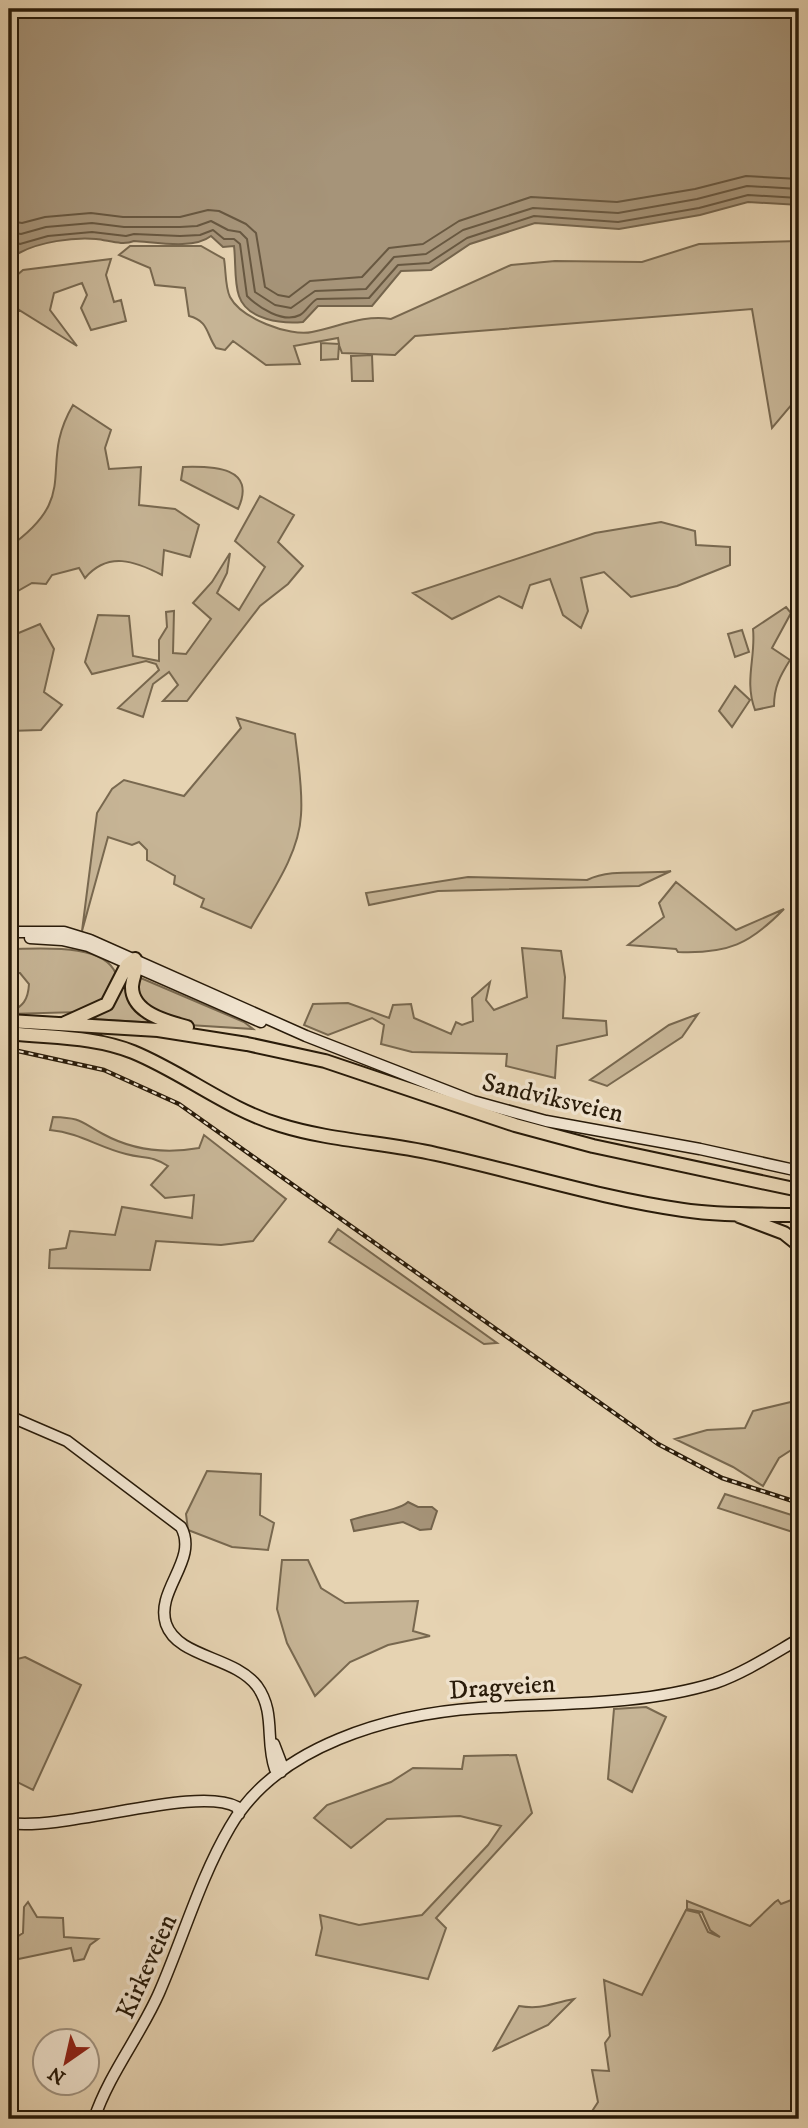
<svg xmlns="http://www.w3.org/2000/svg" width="808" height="2128" font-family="'IM FELL DW Pica',serif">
<rect width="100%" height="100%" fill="#e6d3b2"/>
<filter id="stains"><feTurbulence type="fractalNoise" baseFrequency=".00286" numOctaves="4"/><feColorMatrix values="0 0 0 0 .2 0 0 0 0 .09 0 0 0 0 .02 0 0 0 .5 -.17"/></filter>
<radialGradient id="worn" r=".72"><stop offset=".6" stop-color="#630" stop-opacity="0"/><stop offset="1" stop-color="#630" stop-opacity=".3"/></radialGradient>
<!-- green -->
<path fill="#c6b495" stroke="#78684f" stroke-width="2" d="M 799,241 L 799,396 L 772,428 L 752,309 L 415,336 L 395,355 L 342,353 L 339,345 L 338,359 L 321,360 L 321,343 L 339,344 L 338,338 L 294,346 L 300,364 L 266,365 L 233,341 L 225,350 L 216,348 C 206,334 209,321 189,316 L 185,288 L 155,285 L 150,268 L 119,255 L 130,246 L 201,246 L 224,259 C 226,270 225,287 230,297 C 241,318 289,337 312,332 C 338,327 364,314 391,319 L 511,265 L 555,261 L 642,262 L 699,244 Z
M 111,259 L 106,275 L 114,302 L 121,300 L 126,321 L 91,330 L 81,308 L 87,295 L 82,283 L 54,293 L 50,310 L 77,346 L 19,310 L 9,316 L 9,282 L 23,270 Z
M 372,355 L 373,381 L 352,381 L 351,356 Z
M 73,405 L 111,430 L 105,448 L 109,469 L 141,467 L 139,505 L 175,509 L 199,525 L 190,557 L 164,550 L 162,575 C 135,561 108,551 85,578 L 79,568 L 52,575 L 46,584 L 32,583 L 9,596 L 9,547 C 84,494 36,468 73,405 Z
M 183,467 C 214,466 257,467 238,509 L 181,480 Z
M 260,496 L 294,515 L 278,542 L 303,566 L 288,584 L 260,606 L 187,701 L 163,701 L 178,685 L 169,672 L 153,684 L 143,717 L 118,708 L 159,670 L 156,664 L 146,661 L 92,674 L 85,662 L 98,615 L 129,616 L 133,656 L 159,661 L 159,640 L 167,627 L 166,612 L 174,611 L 173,653 L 186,654 L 211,619 L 193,603 L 212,582 L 230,553 L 227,573 L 217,593 L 239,610 L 265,567 L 235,541 Z
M 661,522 L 695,531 L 696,545 L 730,547 L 730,565 L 677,586 L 631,597 L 604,572 L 581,578 L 588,611 L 581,628 L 563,615 L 550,579 L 530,585 L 522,608 L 499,596 L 452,619 L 413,593 L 595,533 Z
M 786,607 L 791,613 L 772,648 L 790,660 C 780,676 774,687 774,706 L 755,710 C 744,681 756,657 753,629 Z
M 40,624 L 54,649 L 44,692 L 62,705 L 41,730 L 9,731 L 9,637 Z
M 742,630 L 749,652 L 735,657 L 728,634 Z
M 735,686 L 750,700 L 732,727 L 719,711 Z
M 237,718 L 295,734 C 298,761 303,789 301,815 C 299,855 270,894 251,928 L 201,907 L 204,899 L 174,884 L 175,876 L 147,860 L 147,850 L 139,842 L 132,845 L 108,837 L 82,931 L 97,813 L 112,789 L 124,780 L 184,796 L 241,728 Z
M 671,871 L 639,886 L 438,891 L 369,905 L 366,893 L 468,877 L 587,880 C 612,868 643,875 671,871 Z
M 676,882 L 736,930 L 784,909 C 750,944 728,954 678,952 L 676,949 L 628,945 L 664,917 L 659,903 Z
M 522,948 L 561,951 L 565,977 L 563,1018 L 606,1021 L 607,1035 L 557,1046 L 555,1078 L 506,1066 L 507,1054 L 412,1052 L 381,1044 L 384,1025 L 372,1018 L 328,1035 L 304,1025 L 313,1004 L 348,1003 L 389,1018 L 393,1005 L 411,1004 L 414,1018 L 451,1034 L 456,1022 L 462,1025 L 473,1021 L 472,998 L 490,982 L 486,1000 L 494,1010 L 527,997 Z
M 9,949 C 38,949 104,942 116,974 L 105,999 L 80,1012 L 9,1014 C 21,1006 28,1003 29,984 L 20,973 L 9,973 Z
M 129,973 L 244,1022 L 253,1029 L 92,1019 C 113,1007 120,995 129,973 Z
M 698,1014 L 682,1037 L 607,1086 L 590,1080 L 669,1025 Z
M 53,1117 C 82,1118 79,1121 103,1134 C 134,1151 165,1154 199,1148 L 204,1135 L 286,1199 L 253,1241 L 221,1245 L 156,1241 L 150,1270 L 49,1268 L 50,1250 L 66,1248 L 70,1231 L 115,1235 L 122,1207 L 192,1218 L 194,1195 L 165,1198 L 151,1185 L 168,1166 C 151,1155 144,1159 126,1154 C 98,1147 80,1133 50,1130 Z
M 338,1229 L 497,1343 L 484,1344 L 329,1242 Z
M 799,1400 L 799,1445 L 779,1458 L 763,1486 L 733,1467 L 675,1439 L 707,1430 L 745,1428 L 753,1411 Z
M 207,1471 L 261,1474 L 260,1515 L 274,1523 L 268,1550 L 232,1547 L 188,1530 L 186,1514 Z
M 725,1494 L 798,1517 L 799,1534 L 718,1508 Z
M 282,1560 L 308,1560 L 321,1588 L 345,1603 L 418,1601 L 413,1631 L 430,1636 L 388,1645 L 350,1662 L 315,1696 L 287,1643 L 277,1609 Z
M 25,1657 L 81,1685 L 33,1790 L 9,1778 L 9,1661 Z
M 646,1707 L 666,1717 L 632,1792 L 608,1779 L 614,1709 Z
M 516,1755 L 532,1813 L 436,1918 L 446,1928 L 428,1979 L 316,1955 L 322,1928 L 320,1915 L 359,1925 L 422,1915 L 488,1845 L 501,1826 L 460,1816 L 387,1819 L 351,1848 L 314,1818 L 327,1805 L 391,1782 L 413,1768 L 462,1769 L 464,1756 Z
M 799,1897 L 799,2119 L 587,2119 L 598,2102 L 592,2070 L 609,2071 L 605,2043 L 610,2036 L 604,1980 L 642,1995 L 686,1910 L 699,1913 L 708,1932 L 720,1937 L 710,1930 L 702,1912 L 687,1909 L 687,1901 L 750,1926 L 775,1902 L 778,1900 L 781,1904 Z
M 28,1902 L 37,1917 L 63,1918 L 64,1937 L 98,1939 L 90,1945 L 84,1959 L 74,1961 L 71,1948 L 9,1961 L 9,1942 L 23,1933 L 24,1907 Z
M 574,1999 L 548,2025 L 494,2050 L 519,2006 C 542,2010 552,2003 574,1999 Z"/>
<!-- water -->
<path fill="#a69479" stroke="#74644c" stroke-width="2" d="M 9,9 L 799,9 L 799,205 L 748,202 L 700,215 L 619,229 L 535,223 L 470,244 L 431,270 L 401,271 L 372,306 L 318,306 L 303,322 C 282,324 247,320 239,296 C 234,282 236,262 234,246 L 223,247 L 211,236 C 193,250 155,242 134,241 C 122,246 108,240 96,239 C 73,237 39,242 19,253 L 9,246 Z
M 408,1502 L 418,1507 L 432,1507 L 437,1511 L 431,1529 L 420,1530 L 403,1522 L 354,1531 L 351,1520 C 366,1514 398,1511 408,1502 Z"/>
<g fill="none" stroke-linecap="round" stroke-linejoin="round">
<!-- shore -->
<path stroke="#685841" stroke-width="2" d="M 9,221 L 22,223 L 45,217 L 91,213 L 123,217 L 180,217 L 208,210 L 219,211 L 246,224 L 256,233 L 265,287 L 278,295 L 289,297 L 310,281 L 362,277 L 389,248 L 423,244 L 459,221 L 531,197 L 617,202 L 695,189 L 746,176 L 799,179
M 9,232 L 21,234 L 46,227 L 92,223 L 124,227 L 180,227 L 197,226 L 211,221 L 228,230 L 240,232 L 247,239 L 255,292 L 275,305 L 291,308 L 315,291 L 366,289 L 394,257 L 426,254 L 463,230 L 533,208 L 618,213 L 697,199 L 747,186 L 799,189
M 9,240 L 20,244 L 48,236 L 92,232 L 126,236 L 134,234 L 180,236 L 200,235 L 213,230 L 224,239 L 234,239 L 240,244 L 247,296 C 258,307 283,324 300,315 C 306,312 310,303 317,299 L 369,298 L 398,265 L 429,263 L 467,238 L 534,216 L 618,222 L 699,208 L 748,195 L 799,198"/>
<!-- secondary casing -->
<g stroke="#291b09" stroke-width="13">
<path id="secondary" d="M 9,932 L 64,932 L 90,940 L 306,1036 L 473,1101 L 546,1121 L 700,1149 L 799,1171
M 30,938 L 62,940 L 88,946 L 261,1022
M 9,1416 L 67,1441 L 181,1527 C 199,1560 155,1590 166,1624 C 178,1658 234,1656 257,1686 C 276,1712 265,1741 275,1769 L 281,1772
M 274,1744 L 282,1765 L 281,1772
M 9,1823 C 68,1831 197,1785 237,1807 L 239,1814
M 94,2119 C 109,2074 140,2036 159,1993 C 183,1938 200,1878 230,1827 C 277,1745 391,1714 479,1708 C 556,1703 640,1706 715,1683 C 744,1673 773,1654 799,1639"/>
</g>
<!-- highway casing -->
<g stroke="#291b09" stroke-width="16">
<path id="highway" d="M 9,1021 L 158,1030 L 247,1044 L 325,1061 L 515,1125 L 593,1146 L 799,1190
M 65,1023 L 107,1004 L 127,965 L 135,959 C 138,971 133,975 132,986 C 131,1013 168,1022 187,1027
M 9,1033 C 51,1038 93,1036 133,1052 C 184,1073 227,1109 280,1125 C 331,1141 384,1142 436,1154 C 519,1172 599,1198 683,1210 C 721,1216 761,1214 799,1215
M 739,1216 L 784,1233 L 799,1245"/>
</g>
<!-- secondary -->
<use href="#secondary" stroke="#efe2cd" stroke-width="10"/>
<!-- highway -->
<use href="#highway" stroke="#e6d3b2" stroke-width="12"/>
<!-- rail casing -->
<g stroke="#291b09" stroke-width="4.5">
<path id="rail" d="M 9,1049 L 104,1070 L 179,1104 L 658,1444 L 722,1478 L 799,1503"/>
</g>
<!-- rail -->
<use href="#rail" stroke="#efe2cd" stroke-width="2" stroke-dasharray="5" stroke-linecap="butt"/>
</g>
<g text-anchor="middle" stroke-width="7" stroke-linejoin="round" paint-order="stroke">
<!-- street labels -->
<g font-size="26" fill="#291b09" stroke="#efe2cd">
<text transform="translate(553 1097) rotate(13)" y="9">Sandviksveien</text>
<text transform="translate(502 1686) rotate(-4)" y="9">Dragveien</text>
<text transform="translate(146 1966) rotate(-66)" y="9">Kirkeveien</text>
</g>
</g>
<!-- margin -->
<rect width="808" height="2128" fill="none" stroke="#e6d3b2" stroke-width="35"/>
<rect x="10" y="10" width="787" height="2107" fill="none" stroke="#291b09" stroke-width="3.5"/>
<rect x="18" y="18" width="773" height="2093" fill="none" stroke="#291b09" stroke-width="2"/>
<!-- north arrow -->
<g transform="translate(66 2062) rotate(214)"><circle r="33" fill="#efe2cd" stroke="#a0927f" stroke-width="2"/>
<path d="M0-5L12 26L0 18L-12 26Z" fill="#8f2418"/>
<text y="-10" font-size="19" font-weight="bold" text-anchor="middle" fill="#291b09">N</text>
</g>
<rect width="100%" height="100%" filter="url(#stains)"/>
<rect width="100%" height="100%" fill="url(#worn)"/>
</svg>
